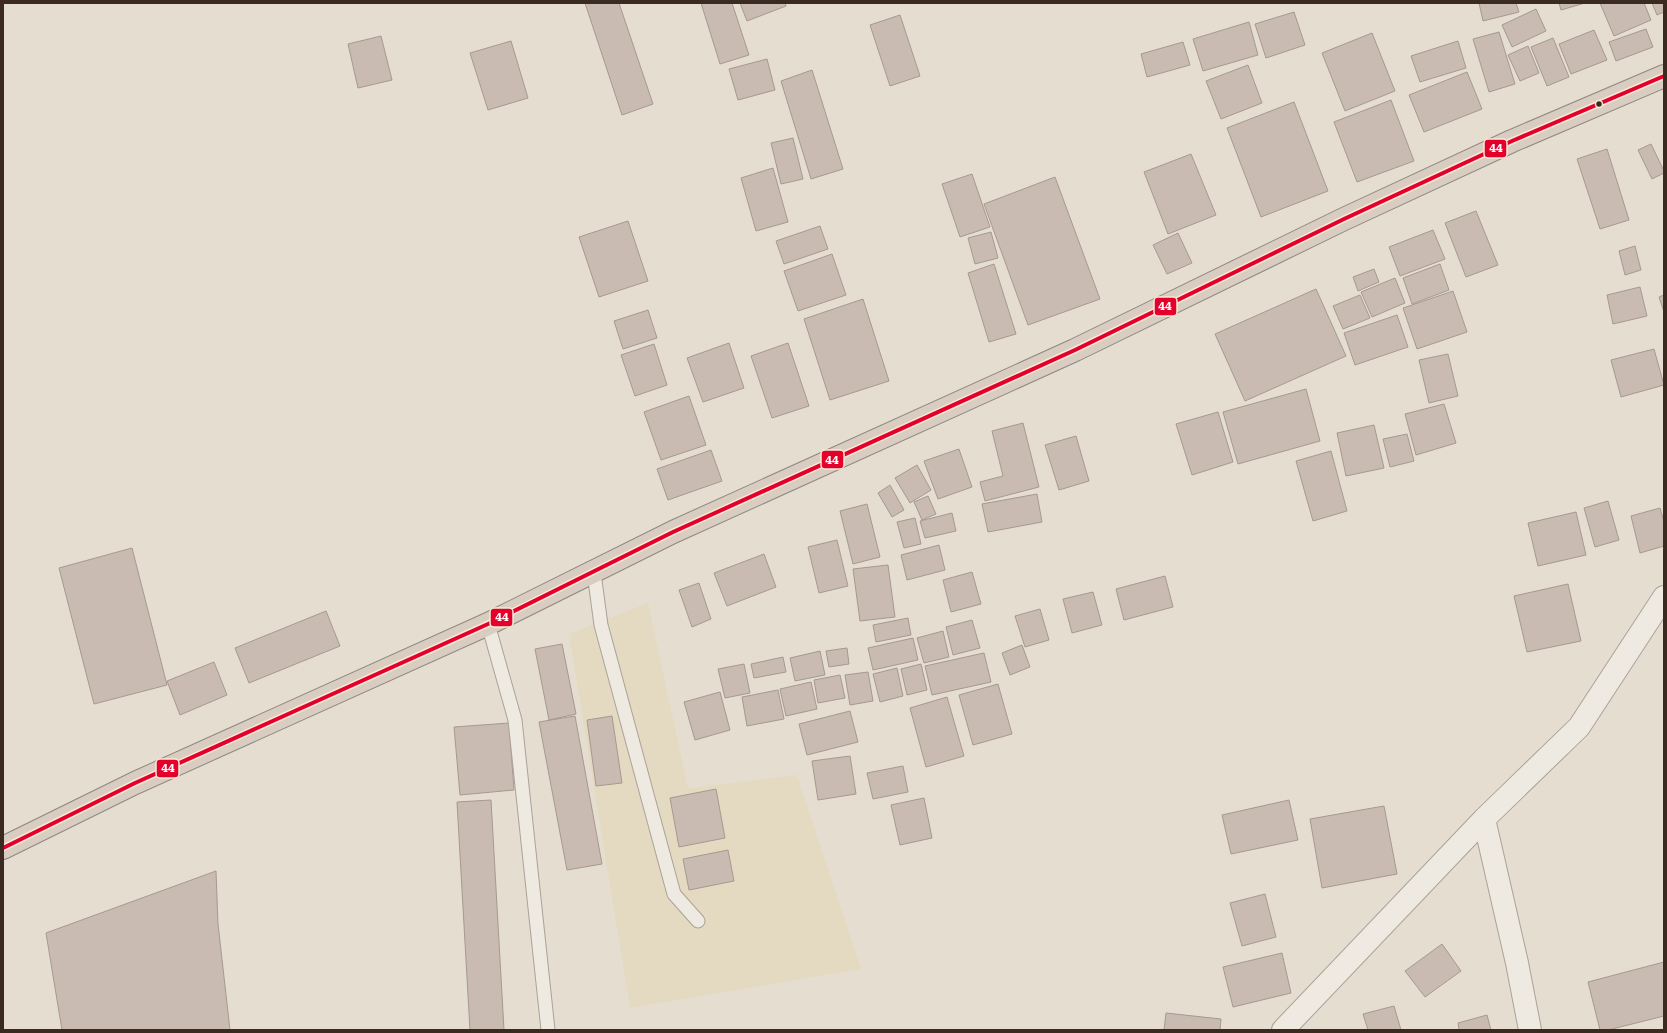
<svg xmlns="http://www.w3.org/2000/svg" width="1667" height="1033" font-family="Literata,serif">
<rect width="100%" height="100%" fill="#e5ddd0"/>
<!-- farmland -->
<path fill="#e4dac1" d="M 648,603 L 688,788 L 797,775 L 861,969 L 630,1008 L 569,634 Z"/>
<!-- building -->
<path fill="#c9bbb1" stroke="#a6998f" d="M 585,3 L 619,3 L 653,104 L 622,115 Z
M 701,3 L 732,3 L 749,55 L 720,64 Z
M 740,3 L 785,3 L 786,6 L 747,21 Z
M 1479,3 L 1516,3 L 1519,12 L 1483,21 Z
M 1559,3 L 1585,3 L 1561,10 Z
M 1600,3 L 1644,3 L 1651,20 L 1614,36 Z
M 1652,3 L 1664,3 L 1664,12 L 1657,15 Z
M 1536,9 L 1546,31 L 1512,47 L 1502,25 Z
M 1294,12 L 1305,45 L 1266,58 L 1255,24 Z
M 900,15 L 920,76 L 890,86 L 870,25 Z
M 1249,22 L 1258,55 L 1203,71 L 1193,39 Z
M 1646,29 L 1653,47 L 1616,61 L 1609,42 Z
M 1594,30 L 1607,60 L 1571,74 L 1559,44 Z
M 1499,32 L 1515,84 L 1489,92 L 1473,39 Z
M 1372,33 L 1395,91 L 1345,111 L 1322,53 Z
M 381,36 L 392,80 L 358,88 L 348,44 Z
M 1553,38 L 1569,77 L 1547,86 L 1531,47 Z
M 511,41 L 528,98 L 488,110 L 470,53 Z
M 1458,41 L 1466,68 L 1420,82 L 1411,56 Z
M 1183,42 L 1190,65 L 1147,77 L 1141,54 Z
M 1528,46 L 1539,73 L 1520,81 L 1508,55 Z
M 767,59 L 775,90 L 738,100 L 729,69 Z
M 1248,65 L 1262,103 L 1221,119 L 1206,81 Z
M 812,70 L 843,169 L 811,179 L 781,81 Z
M 1467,72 L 1482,109 L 1424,132 L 1409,95 Z
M 1391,100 L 1414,161 L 1357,182 L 1334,122 Z
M 1294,102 L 1328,191 L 1261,217 L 1227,128 Z
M 793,138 L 803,179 L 781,184 L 771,143 Z
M 1651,144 L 1664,171 L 1664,173 L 1652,179 L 1638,150 Z
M 1607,149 L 1629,220 L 1600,229 L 1577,159 Z
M 1191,154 L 1216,215 L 1168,234 L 1144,172 Z
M 773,168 L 788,222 L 756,231 L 741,178 Z
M 972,174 L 990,227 L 960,237 L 942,184 Z
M 1055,177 L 1100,299 L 1028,325 L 984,204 Z
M 1476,211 L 1498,265 L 1466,277 L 1445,223 Z
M 628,221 L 648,281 L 599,297 L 579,237 Z
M 820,226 L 828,249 L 784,264 L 776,241 Z
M 1433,230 L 1445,259 L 1400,276 L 1389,247 Z
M 991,232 L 998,258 L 975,264 L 968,238 Z
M 1178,233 L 1192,263 L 1167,274 L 1153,245 Z
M 1635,246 L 1641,270 L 1625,275 L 1619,251 Z
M 832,254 L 846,295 L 798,311 L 784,271 Z
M 994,264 L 1016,334 L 989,342 L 968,273 Z
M 1440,264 L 1449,290 L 1412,304 L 1403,278 Z
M 1374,269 L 1379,282 L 1358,291 L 1353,277 Z
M 1395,278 L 1405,303 L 1372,317 L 1361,292 Z
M 1640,287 L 1647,316 L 1613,324 L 1607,295 Z
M 1316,289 L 1346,356 L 1245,401 L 1215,334 Z
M 1453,291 L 1467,332 L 1417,349 L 1403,308 Z
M 1360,295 L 1370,318 L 1343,329 L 1333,306 Z
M 1664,295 L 1664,312 L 1659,297 Z
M 863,299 L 889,381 L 830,400 L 804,319 Z
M 648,310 L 657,338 L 623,349 L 614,321 Z
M 1397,315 L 1408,347 L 1355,365 L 1344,333 Z
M 729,343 L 744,388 L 703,402 L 687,358 Z
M 788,343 L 809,406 L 772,418 L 751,356 Z
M 654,344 L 667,385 L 635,396 L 621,355 Z
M 1654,349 L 1664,385 L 1621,397 L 1611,360 Z
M 1448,354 L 1458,396 L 1429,403 L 1419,360 Z
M 1306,389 L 1320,441 L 1238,464 L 1223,412 Z
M 689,396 L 706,445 L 661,460 L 644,412 Z
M 1444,404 L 1456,443 L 1416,455 L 1405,414 Z
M 1218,412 L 1233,462 L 1192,475 L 1176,424 Z
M 1023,423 L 1039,487 L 985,501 L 980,482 L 1003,476 L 992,431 Z
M 1374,425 L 1384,468 L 1346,476 L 1337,433 Z
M 1407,434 L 1414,461 L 1390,467 L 1383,439 Z
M 1076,436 L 1089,481 L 1059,490 L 1045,445 Z
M 959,449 L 972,487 L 938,499 L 924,461 Z
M 711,450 L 722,481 L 668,500 L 657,469 Z
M 1331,451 L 1347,511 L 1313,521 L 1296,461 Z
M 917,465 L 931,490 L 910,503 L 895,478 Z
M 890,485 L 904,510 L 892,517 L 878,493 Z
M 1037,494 L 1042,522 L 988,532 L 982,504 Z
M 928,496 L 936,514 L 922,520 L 914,502 Z
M 1608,501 L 1619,540 L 1595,547 L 1584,508 Z
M 867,504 L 880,557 L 853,564 L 840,511 Z
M 1660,508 L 1664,522 L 1664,546 L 1640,553 L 1631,516 Z
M 1576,512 L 1586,555 L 1538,566 L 1528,523 Z
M 952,513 L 956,531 L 925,538 L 920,521 Z
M 915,518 L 921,544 L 904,548 L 897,522 Z
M 837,540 L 848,586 L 819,593 L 808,547 Z
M 939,545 L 945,570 L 907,580 L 901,555 Z
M 132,548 L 167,685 L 94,704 L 59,568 Z
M 764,554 L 776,587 L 727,606 L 714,573 Z
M 888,565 L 895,617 L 860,621 L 853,569 Z
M 972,572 L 981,604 L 951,612 L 943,580 Z
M 1165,576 L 1173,607 L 1124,620 L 1116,589 Z
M 699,583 L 711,619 L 692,627 L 679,590 Z
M 1568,584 L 1581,641 L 1527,652 L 1514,596 Z
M 1093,592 L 1102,625 L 1072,633 L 1063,599 Z
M 1040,609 L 1049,640 L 1025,647 L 1015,616 Z
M 326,611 L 340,646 L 249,683 L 235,648 Z
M 908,618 L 911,635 L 876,642 L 873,625 Z
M 972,620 L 980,648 L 953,655 L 946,627 Z
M 943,631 L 949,657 L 924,663 L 917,638 Z
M 913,638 L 918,660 L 873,670 L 868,648 Z
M 562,644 L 576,714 L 549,720 L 535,649 Z
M 1022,645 L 1030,667 L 1010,675 L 1002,653 Z
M 847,648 L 849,664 L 829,667 L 826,651 Z
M 820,651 L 825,675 L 795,681 L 790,658 Z
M 984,653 L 991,682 L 932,695 L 925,666 Z
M 783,657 L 786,672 L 754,678 L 751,664 Z
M 214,662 L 227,695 L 180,715 L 167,681 Z
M 744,664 L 750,693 L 725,698 L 718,669 Z
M 921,664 L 927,690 L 907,695 L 901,669 Z
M 897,668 L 903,696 L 880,702 L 873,674 Z
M 868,672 L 873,701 L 850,705 L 845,675 Z
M 840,675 L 845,698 L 818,703 L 814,680 Z
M 811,682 L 817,709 L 786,716 L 780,689 Z
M 998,684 L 1012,734 L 973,745 L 959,695 Z
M 778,690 L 784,719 L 747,726 L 742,697 Z
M 720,692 L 730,730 L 695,740 L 684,702 Z
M 947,697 L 964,756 L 926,767 L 910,708 Z
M 850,711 L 858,742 L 807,755 L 799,724 Z
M 575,716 L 602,864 L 567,870 L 539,722 Z
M 612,716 L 622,783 L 596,786 L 587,720 Z
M 509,723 L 514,790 L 460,795 L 454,727 Z
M 850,756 L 856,794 L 818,800 L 812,761 Z
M 903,766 L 908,792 L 873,799 L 867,773 Z
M 716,789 L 725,838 L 679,847 L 670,798 Z
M 924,798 L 932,838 L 900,845 L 891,805 Z
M 491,800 L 504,1030 L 470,1030 L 457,802 Z
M 1289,800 L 1298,840 L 1231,854 L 1222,815 Z
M 1384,806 L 1397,874 L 1322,888 L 1310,819 Z
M 728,850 L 734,881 L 689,890 L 683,859 Z
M 216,871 L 218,924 L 230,1030 L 62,1030 L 46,933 Z
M 1265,894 L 1276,937 L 1242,946 L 1230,903 Z
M 1442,944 L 1461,971 L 1425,997 L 1405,971 Z
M 1282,953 L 1291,993 L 1233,1007 L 1223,967 Z
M 1664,962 L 1664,1016 L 1608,1030 L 1600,1030 L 1588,982 Z
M 1394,1006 L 1401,1030 L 1368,1030 L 1363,1014 Z
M 1166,1013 L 1221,1019 L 1220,1030 L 1164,1030 Z
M 1487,1015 L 1491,1030 L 1459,1030 L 1458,1023 Z"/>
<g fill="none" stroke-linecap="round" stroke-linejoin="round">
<!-- lane casing -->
<g stroke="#aba298" stroke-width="15">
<path id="lane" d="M 594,573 L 601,625 L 674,894 L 698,921
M 488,624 L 515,720 L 548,1030"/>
</g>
<!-- street casing -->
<g stroke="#aba298" stroke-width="24">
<path id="street" d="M 1484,819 L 1517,963 L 1530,1030
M 1283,1030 L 1484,819 L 1579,727 L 1664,597"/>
</g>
<!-- highway casing -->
<g stroke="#90887f" stroke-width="24">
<path id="highway" d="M 3,848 L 135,783 L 488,624 L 673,532 L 1075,350 L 1344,219 L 1512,141 L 1664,76"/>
</g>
<!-- lane -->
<use href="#lane" stroke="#eee9e1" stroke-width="13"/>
<!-- street -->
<use href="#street" stroke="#eee9e1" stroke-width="22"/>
<!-- highway -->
<use href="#highway" stroke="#d8cdc0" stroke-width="22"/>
<!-- bus-1 casing -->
<g stroke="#f6ead7" stroke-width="7">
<path id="bus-1" d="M 3,848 L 135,783 L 488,624 L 673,532 L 1075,350 L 1344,219 L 1512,141 L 1664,76"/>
</g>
<!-- bus-1 -->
<use href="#bus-1" stroke="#e4002b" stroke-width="4"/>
</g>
<!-- markers -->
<circle fill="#3a2a20" stroke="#f6ead7" stroke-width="1.5" cx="1599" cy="104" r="3.5"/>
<g stroke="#f6ead7" stroke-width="1.5">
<rect x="1484" y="139" width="23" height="19" rx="4" fill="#e4002b"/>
<rect x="1154" y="297" width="23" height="19" rx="4" fill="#e4002b"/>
<rect x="821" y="450" width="23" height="19" rx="4" fill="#e4002b"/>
<rect x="490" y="608" width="23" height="19" rx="4" fill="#e4002b"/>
<rect x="156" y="759" width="23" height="19" rx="4" fill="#e4002b"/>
</g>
<g font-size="11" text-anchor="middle" font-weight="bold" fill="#fff">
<text x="1496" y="152">44</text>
<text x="1165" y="310">44</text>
<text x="832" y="464">44</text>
<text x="502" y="621">44</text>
<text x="168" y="772">44</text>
</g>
<!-- border -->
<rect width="1667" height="1033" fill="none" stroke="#3a2a20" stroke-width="8"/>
</svg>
